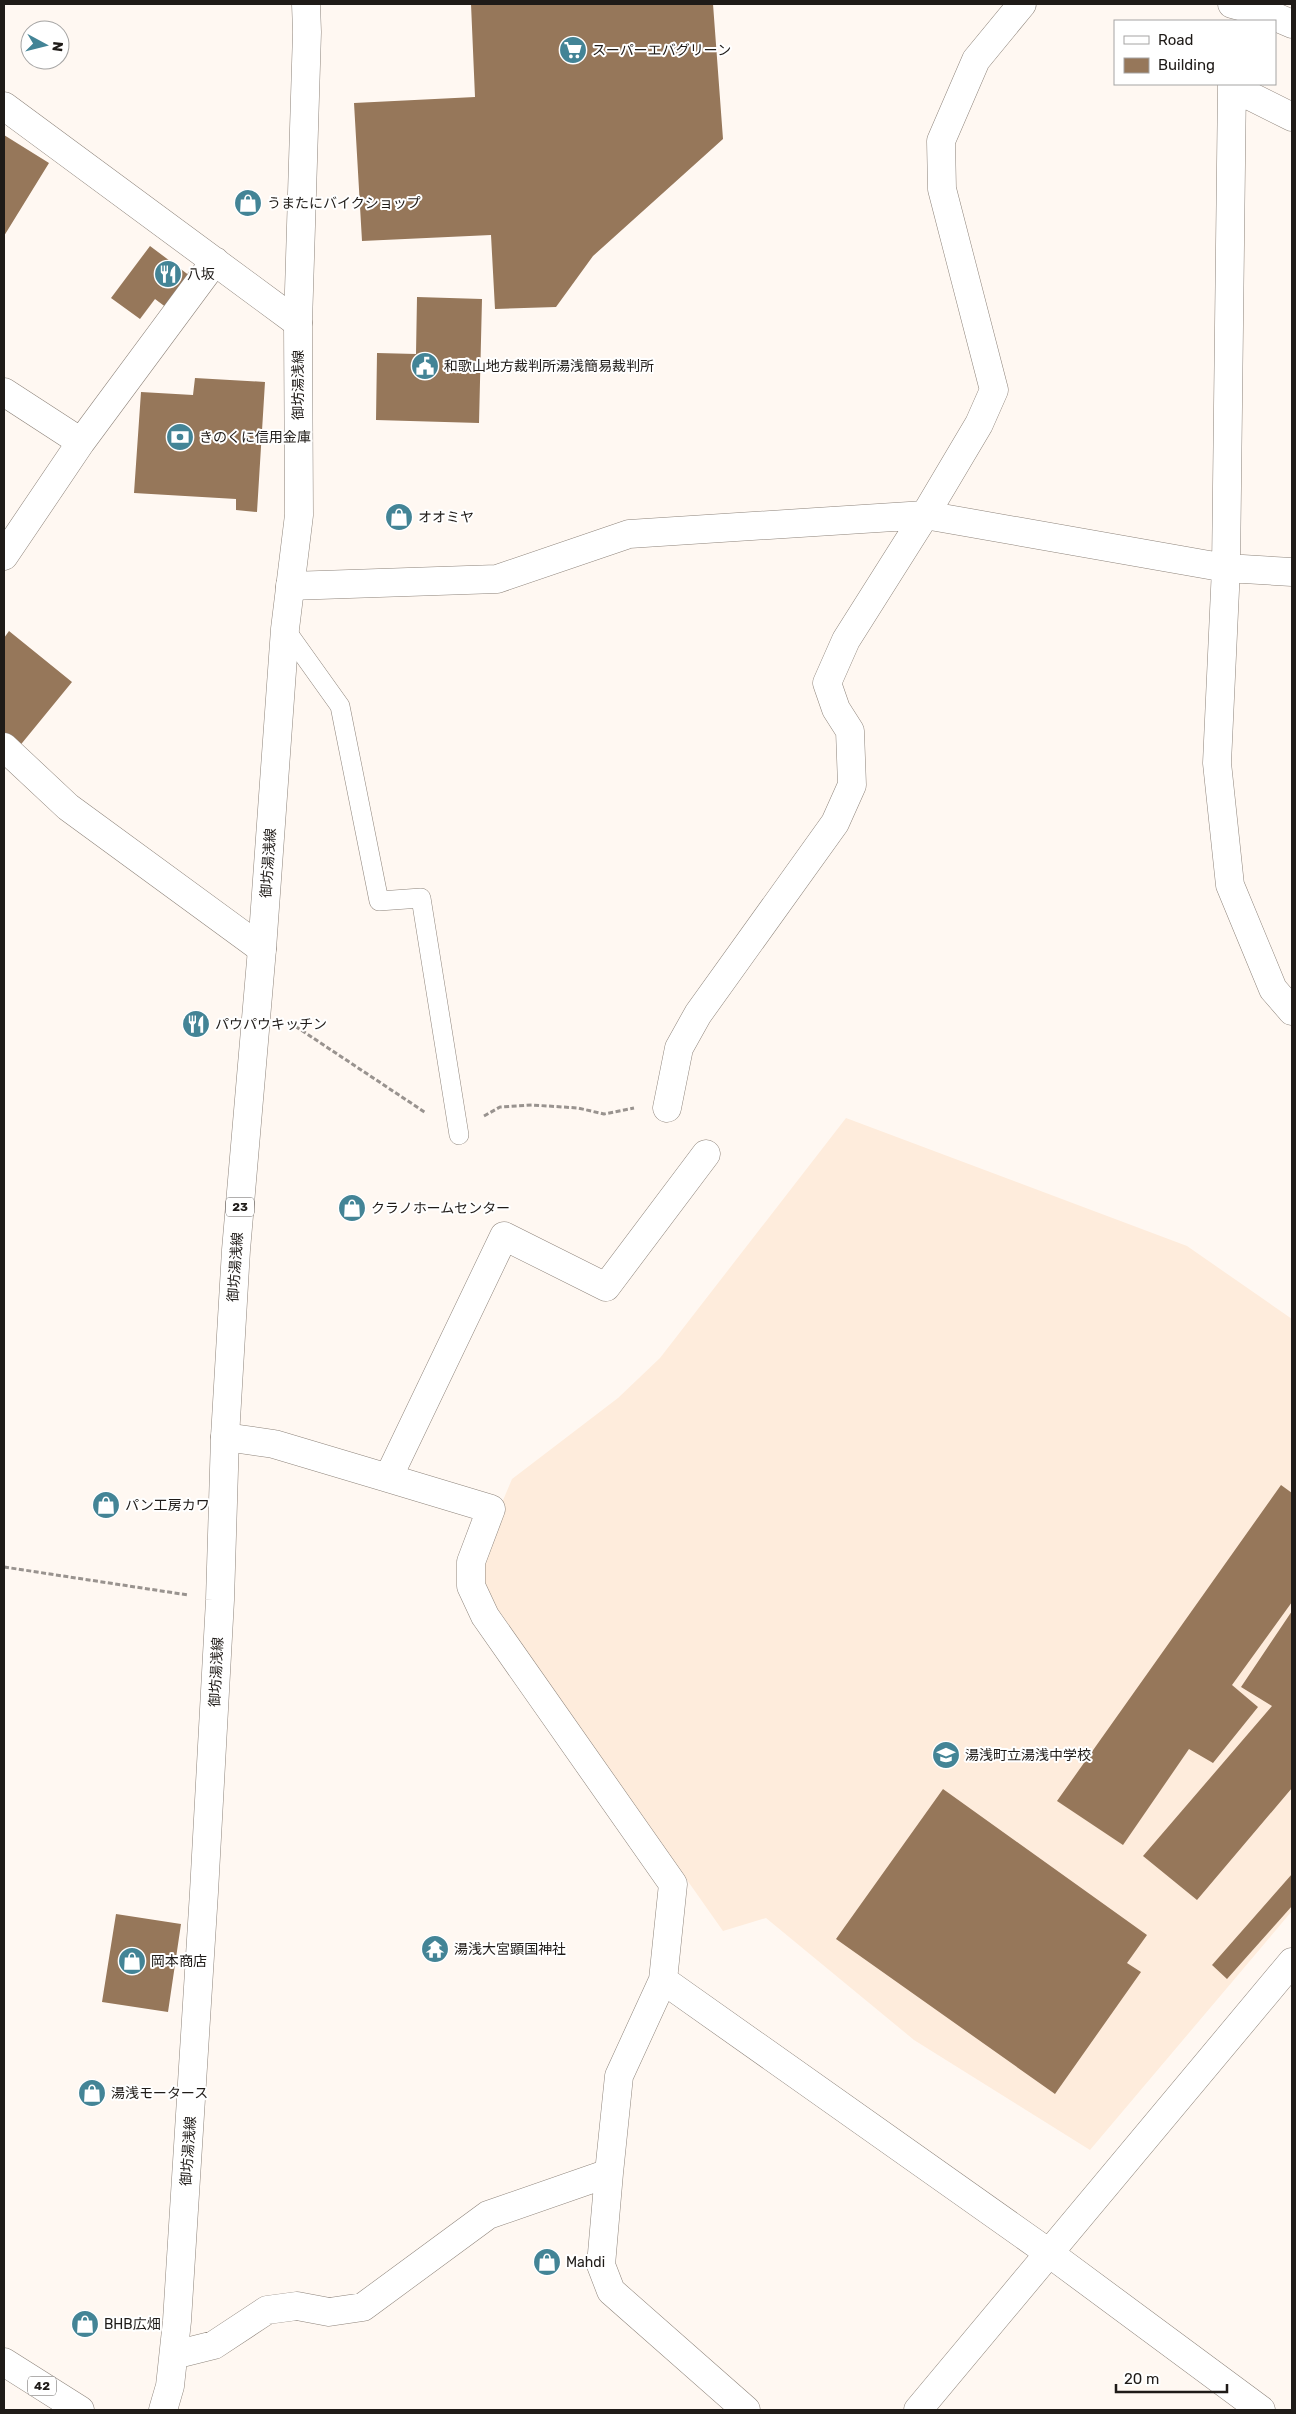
<svg xmlns="http://www.w3.org/2000/svg" width="1296" height="2414" font-family="Rubik,'Noto Sans JP',sans-serif">
<rect width="100%" height="100%" fill="#fff8f2"/>
<!-- built -->
<path fill="#feecdc" d="M 846,1118 L 1187,1246 L 1292,1319 L 1292,1911 L 1090,2150 L 914,2040 L 766,1918 L 723,1931 L 489,1599 L 477,1562 L 512,1479 L 618,1398 L 660,1358 Z"/>
<!-- building -->
<path fill="#96775a" d="M 471,4 L 713,4 L 723,139 L 593,256 L 556,307 L 495,309 L 491,235 L 362,241 L 354,103 L 475,97 Z
M 4,135 L 49,163 L 4,236 Z
M 150,246 L 190,276 L 167,308 L 155,299 L 140,319 L 111,298 Z
M 417,297 L 482,299 L 479,423 L 376,420 L 377,353 L 416,354 Z
M 195,378 L 265,382 L 257,512 L 236,510 L 236,499 L 134,493 L 141,392 L 193,395 Z
M 9,631 L 72,682 L 18,748 L 4,736 L 4,638 Z
M 1281,1485 L 1292,1493 L 1292,1602 L 1232,1685 L 1258,1707 L 1213,1763 L 1189,1749 L 1123,1845 L 1057,1801 Z
M 1292,1611 L 1292,1788 L 1197,1900 L 1143,1856 L 1272,1706 L 1241,1687 Z
M 943,1789 L 1147,1935 L 1127,1963 L 1141,1972 L 1055,2094 L 836,1939 Z
M 1292,1874 L 1292,1906 L 1227,1979 L 1212,1965 Z
M 116,1914 L 181,1924 L 168,2012 L 102,2002 Z"/>
<g fill="none" stroke-linecap="round" stroke-linejoin="round">
<!-- service casing -->
<g stroke="#8e847b" stroke-width="20">
<path id="service" d="M 285,629 L 340,706 L 379,901 L 421,898 L 459,1135"/>
</g>
<!-- minor casing -->
<g stroke="#8e847b" stroke-width="29">
<path id="minor" d="M 1232,4 L 1269,14 L 1292,24
M 1232,84 L 1226,568 L 1217,763 L 1230,885 L 1273,989 L 1292,1011
M 1232,87 L 1292,117
M 4,106 L 298,323
M 4,392 L 81,442
M 4,556 L 81,442 L 215,261
M 290,586 L 497,579 L 629,534 L 925,515 L 1226,568 L 1292,572
M 4,747 L 68,807 L 262,949
M 667,1108 L 679,1048 L 698,1014 L 835,823 L 852,785 L 850,731 L 836,709 L 827,683 L 846,640 L 925,515 L 979,424 L 994,390 L 942,189 L 941,141 L 976,60 L 1022,4
M 225,1437 L 274,1444 L 388,1478 L 504,1236 L 606,1287 L 706,1154
M 663,1980 L 1049,2253 L 1261,2410
M 609,2173 L 601,2265 L 611,2291 L 746,2410
M 174,2355 L 214,2345 L 267,2310 L 297,2306 L 329,2312 L 363,2307 L 488,2215 L 609,2173 L 619,2076 L 663,1980 L 673,1884 L 485,1616 L 471,1586 L 471,1562 L 491,1509 L 388,1478
M 918,2410 L 1292,1962"/>
</g>
<!-- primary casing -->
<g stroke="#8e847b" stroke-width="29">
<path id="primary" d="M 163,2410 L 170,2386 L 177,2321 L 204,1892 L 220,1600 L 225,1437 L 236,1250 L 262,949 L 285,629 L 299,515 L 298,323 L 307,32 L 306,4"/>
</g>
<!-- trunk casing -->
<g stroke="#8e847b" stroke-width="29">
<path id="trunk" d="M 4,2362 L 80,2410"/>
</g>
<!-- path -->
<path stroke="#99938f" stroke-width="3" stroke-dasharray="5 2.5" stroke-linecap="butt" d="M 289,1022 L 426,1113
M 484,1116 L 500,1107 L 532,1105 L 578,1108 L 604,1114 L 634,1108
M 4,1567 L 188,1595"/>
<!-- service -->
<use href="#service" stroke="#fff" stroke-width="19"/>
<!-- minor -->
<use href="#minor" stroke="#fff" stroke-width="28"/>
<!-- primary -->
<use href="#primary" stroke="#fff" stroke-width="28"/>
<!-- trunk -->
<use href="#trunk" stroke="#fff" stroke-width="28"/>
</g>
<!-- icons -->
<defs>
<g id="supermarket-disc" transform="scale(1.4375)"><circle r="9.5" fill="#438496" stroke="#fff"/><path d="M-6-5.5h2.5l.6 2H6L4.5 2H-2.5L-4.4-4H-6ZM-1.5 3.2a1.3 1.3 0 1 0 .1 0ZM3 3.2a1.3 1.3 0 1 0 .1 0Z" fill="#fff"/></g>
<g id="shop-disc" transform="scale(1.4375)"><circle r="9.5" fill="#438496" stroke="#fff"/><path d="M-5-2.5h2.3a2.7 3.5 0 0 1 5.4 0H5L5.5 6h-11ZM-1.5-2.5h3a1.5 2.3 0 0 0-3 0Z" fill="#fff"/></g>
<g id="restaurant-disc" transform="scale(1.4375)"><circle r="9.5" fill="#438496" stroke="#fff"/><path d="M-5-6h1v4h1v-4h1v4h1v-4h1v5L-1.5 .5V6h-2V.5L-5-1ZM5-6V6H3V1.5H1.5Q1.5-4 5-6Z" fill="#fff"/></g>
<g id="civic-disc" transform="scale(1.4375)"><circle r="9.5" fill="#438496" stroke="#fff"/><path d="M-.6-6.5H3V-4.5H.6V-3L4-1V1h2V6H-6V1h2V-1L-.6-3ZM-1.2 2.5V6h2.4V2.5Z" fill="#fff"/></g>
<g id="bank-disc" transform="scale(1.4375)"><circle r="9.5" fill="#438496" stroke="#fff"/><path d="M-6-4H6V4H-6ZM0-2.3a2.3 2.3 0 1 0 0 4.6a2.3 2.3 0 1 0 0-4.6Z" fill="#fff"/></g>
<g id="school-disc" transform="scale(1.4375)"><circle r="9.5" fill="#438496" stroke="#fff"/><path d="M0-5L7-2L0 1L-7-2ZM-4 1L0 2.5L4 1V4Q0 6-4 4Z" fill="#fff"/></g>
<g id="temple-disc" transform="scale(1.4375)"><circle r="9.5" fill="#438496" stroke="#fff"/><path d="M0-6L5-2H3V0L6.5 2.5H4V6H1.5V3h-3V6H-4V2.5H-6.5L-3 0V-2H-5Z" fill="#fff"/></g>
</defs>
<g fill-rule="evenodd">
<use href="#supermarket-disc" x="573" y="50"/>
<use href="#shop-disc" x="248" y="203"/>
<use href="#restaurant-disc" x="168" y="274"/>
<use href="#civic-disc" x="425" y="366"/>
<use href="#bank-disc" x="180" y="437"/>
<use href="#shop-disc" x="399" y="517"/>
<use href="#restaurant-disc" x="196" y="1024"/>
<use href="#shop-disc" x="352" y="1208"/>
<use href="#shop-disc" x="106" y="1505"/>
<use href="#school-disc" x="946" y="1755"/>
<use href="#temple-disc" x="435" y="1949"/>
<use href="#shop-disc" x="132" y="1961"/>
<use href="#shop-disc" x="92" y="2093"/>
<use href="#shop-disc" x="547" y="2262"/>
<use href="#shop-disc" x="85" y="2324"/>
</g>
<g text-anchor="middle" stroke-width="4" stroke-linejoin="round" paint-order="stroke">
<!-- shield labels -->
<g fill="#fff" stroke="#625f5d" stroke-width="1">
<rect x="226" y="1197.5" width="28" height="19" rx="4"/>
<rect x="28" y="2376.5" width="28" height="19" rx="4"/>
</g>
<g font-size="12" font-weight="bold" fill="#1f1b18">
<text x="240" y="1211">23</text>
<text x="42" y="2390">42</text>
</g>
<!-- poi labels -->
<g font-size="14" fill="#1f1b18" stroke="#fff" text-anchor="start">
<text x="592" y="55">スーパーエバグリーン</text>
<text x="267" y="208">うまたにバイクショップ</text>
<text x="187" y="279">八坂</text>
<text x="444" y="371">和歌山地方裁判所湯浅簡易裁判所</text>
<text x="199" y="442">きのくに信用金庫</text>
<text x="418" y="522">オオミヤ</text>
<text x="215" y="1029">パウパウキッチン</text>
<text x="371" y="1213">クラノホームセンター</text>
<text x="125" y="1510">パン工房カワ</text>
<text x="965" y="1760">湯浅町立湯浅中学校</text>
<text x="454" y="1954">湯浅大宮顕国神社</text>
<text x="151" y="1966">岡本商店</text>
<text x="111" y="2098">湯浅モータース</text>
<text x="566" y="2267">Mahdi</text>
<text x="104" y="2329">BHB広畑</text>
</g>
<!-- street labels -->
<g font-size="14" fill="#1f1b18" stroke="#fff">
<text transform="translate(298 385) rotate(-90)" y="5">御坊湯浅線</text>
<text transform="translate(268 863) rotate(-86)" y="5">御坊湯浅線</text>
<text transform="translate(235 1267) rotate(-86)" y="5">御坊湯浅線</text>
<text transform="translate(216 1672) rotate(-87)" y="5">御坊湯浅線</text>
<text transform="translate(188 2151) rotate(-86)" y="5">御坊湯浅線</text>
</g>
</g>
<!-- border -->
<rect width="1296" height="2414" fill="none" stroke="#1f1b18" stroke-width="10"/>
<!-- legend -->
<rect x="1114" y="20" width="162" height="65" fill="#ffffff" stroke="#a5a4a3"/>
<rect x="1124" y="36" width="25" height="8" fill="#ffffff" stroke="#a5a4a3"/>
<text x="1158" y="45" font-size="15" fill="#1f1b18">Road</text>
<rect x="1124" y="58" width="25" height="15" fill="#96775a" stroke="#a5a4a3"/>
<text x="1158" y="70" font-size="15" fill="#1f1b18">Building</text>
<!-- north arrow -->
<g transform="translate(45 45) rotate(97)"><circle r="24" fill="#ffffff" stroke="#a5a4a3"/>
<path d="M0-4L9 19L0 12L-9 19Z" fill="#438496"/>
<text y="-8" font-size="14" font-weight="bold" text-anchor="middle" fill="#1f1b18">N</text>
</g>
<!-- scale -->
<path d="M1116 2384v8h111v-8" fill="none" stroke="#1f1b18" stroke-width="2.5"/>
<text x="1124" y="2384" font-size="15" fill="#1f1b18" stroke="#ffffff" stroke-width="4" paint-order="stroke">20 m</text>
</svg>
